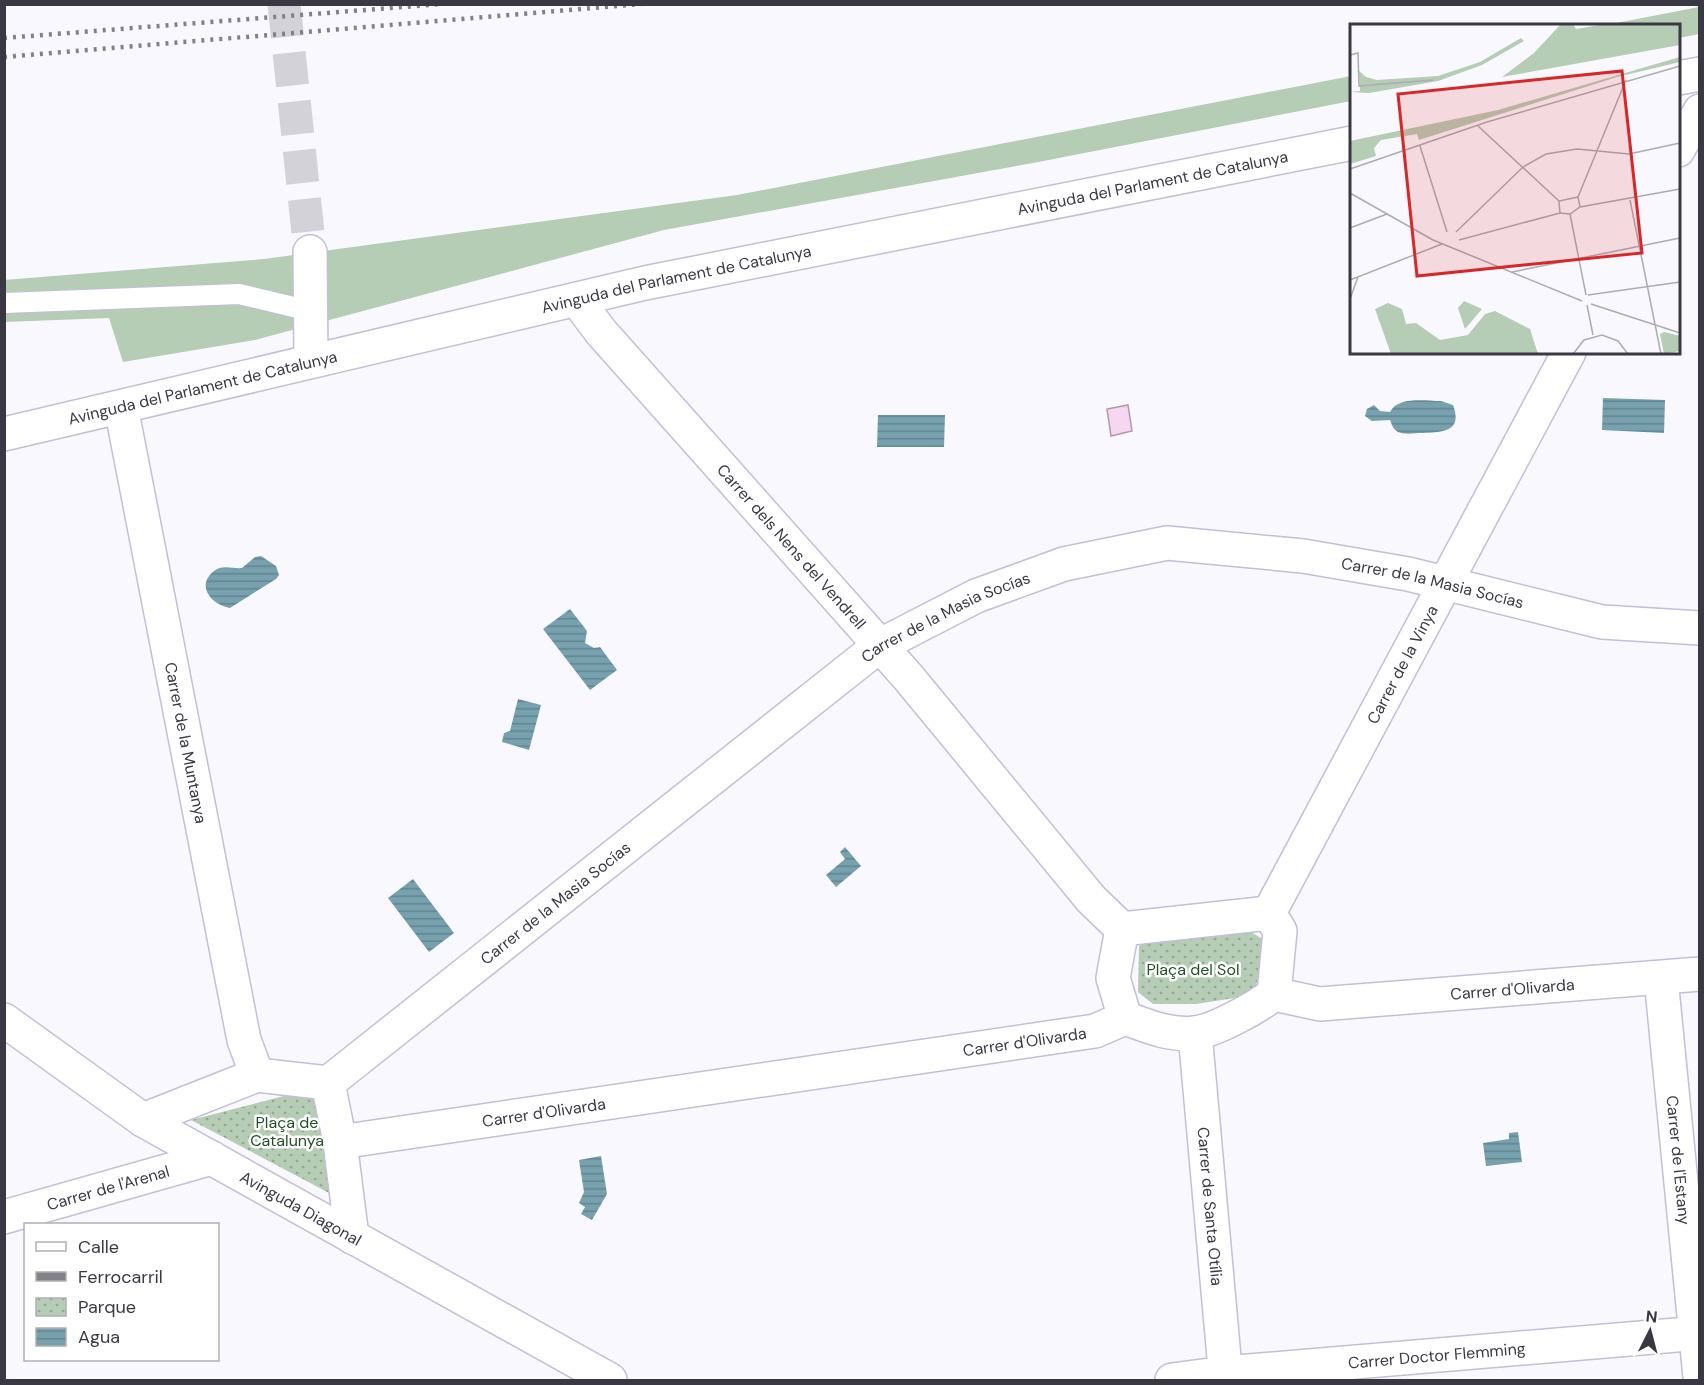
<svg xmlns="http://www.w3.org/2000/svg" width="1704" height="1385" font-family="'DM Sans',sans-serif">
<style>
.grass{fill:#b5ccb5}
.park{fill:url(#park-dots)}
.water{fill:url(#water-rules)}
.building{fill:#f7d6f1;stroke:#ae98aa;stroke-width:1.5}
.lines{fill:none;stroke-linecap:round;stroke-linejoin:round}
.minor-tunnel{stroke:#d3d2d8;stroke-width:33;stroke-dasharray:33 16;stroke-linecap:butt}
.service-casing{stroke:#c3bed9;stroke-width:22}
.minor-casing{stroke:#c3bed9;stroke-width:36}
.service{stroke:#fff;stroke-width:20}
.minor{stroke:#fff;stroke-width:33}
.rail{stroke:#828089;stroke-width:4.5;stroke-dasharray:3 6;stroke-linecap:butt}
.labels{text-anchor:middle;stroke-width:5;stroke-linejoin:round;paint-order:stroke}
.street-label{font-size:16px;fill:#3a3842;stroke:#fff}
.park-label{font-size:16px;fill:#234d26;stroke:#fff}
.inset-road{fill:none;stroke:#adabb3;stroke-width:1.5}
.view{fill:#d62828;fill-opacity:0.15;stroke:#d62828;stroke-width:3}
.inset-edge{fill:none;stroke:#3a3842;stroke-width:3}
</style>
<defs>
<pattern id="park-dots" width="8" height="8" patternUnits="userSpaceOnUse" patternTransform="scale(1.5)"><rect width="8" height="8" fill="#b5ccb5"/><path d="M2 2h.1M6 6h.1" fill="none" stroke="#94a795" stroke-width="1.8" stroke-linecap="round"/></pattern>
<pattern id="water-rules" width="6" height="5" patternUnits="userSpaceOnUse" patternTransform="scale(1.5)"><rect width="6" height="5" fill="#77a1ae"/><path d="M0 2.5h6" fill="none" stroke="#63848f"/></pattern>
</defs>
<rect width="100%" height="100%" fill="#f9f8fe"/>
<path class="grass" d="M1699 7V34L1679 38 1678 26 1606 25Z
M1351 76V101L1033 163 664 230 255 340 123 362 109 318 5 322 4 280 264 259 737 195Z"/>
<path class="park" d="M1244 928 1266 941 1254 995 1196 1004H1153L1138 992 1139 946 1151 937Z
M303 1091 313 1095 318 1107 331 1194 191 1120Z"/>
<path class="water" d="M1603 398 1665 400 1664 433 1602 430Z
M1441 401 1453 405C1463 432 1443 432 1423 433 1415 433 1405 435 1398 432 1393 429 1392 425 1390 420L1372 421 1365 416 1367 409 1374 405 1380 411 1390 412C1398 396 1425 401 1441 401Z
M878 415H945L944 447H877Z
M261 556 276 566 279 575 276 579 230 608C212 605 195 586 214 571 222 564 233 569 242 568L255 557Z
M570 609 587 631 585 643 594 648 600 647 617 670 590 690 543 629Z
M518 699 541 705 529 750 502 742 504 733 510 731Z
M845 847 861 866 836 887 826 875 845 859 840 852Z
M413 879 454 933 429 952 388 898Z
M1518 1132 1522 1162 1486 1166 1483 1143 1509 1139V1133Z
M601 1156 607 1194 592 1220 581 1214 585 1207 579 1203 584 1192 579 1160Z"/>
<path class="building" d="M1128 405 1132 431 1111 436 1107 409Z"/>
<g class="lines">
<path class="minor-tunnel" d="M284 4 310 252"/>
<defs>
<path id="service" d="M4 303 239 294 310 311"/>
<g id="minor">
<path d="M1678 78 1700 74"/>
<path d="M1678 150 1700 111"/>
<path d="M310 252 311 361"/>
<path id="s1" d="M577 300 601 332 908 677 1091 899 1122 929"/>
<path id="s2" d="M121 407 244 1040 257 1075"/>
<path id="s3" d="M4 434 645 283 1352 143"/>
<path id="s4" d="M1269 913 1569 352"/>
<path id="s5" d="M1661 978 1700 1377"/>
<path id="s6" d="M1274 994 1320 1004 1700 974"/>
<path d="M1125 1018 1113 978 1122 929 1269 913 1280 931 1274 994"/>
<path id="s7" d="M4 1020 143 1120 610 1380"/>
<path id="s8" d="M1195 1033 1226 1380"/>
<path id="s9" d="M328 1083 879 646 976 596 1064 564 1167 543 1303 556 1408 574 1602 622 1700 628"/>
<path d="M143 1120 257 1075 328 1083 340 1142 352 1237"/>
<path id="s10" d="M340 1142 1095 1031 1125 1018C1147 1026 1170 1036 1194 1033 1215 1031 1257 1007 1274 994"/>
<path id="s11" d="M4 1217 212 1158"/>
<path id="s12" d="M1172 1380 1225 1373 1700 1333"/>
</g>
</defs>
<use href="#service" class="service-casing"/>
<use href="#minor" class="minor-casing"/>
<use href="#service" class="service"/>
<use href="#minor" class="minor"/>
<path class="rail" d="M4 38 442 4
M4 57 642 4"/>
</g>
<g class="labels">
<g class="street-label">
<text dy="6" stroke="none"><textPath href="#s3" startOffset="1176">Avinguda del Parlament de Catalunya</textPath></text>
<text dy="6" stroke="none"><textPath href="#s3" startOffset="690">Avinguda del Parlament de Catalunya</textPath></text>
<text dy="6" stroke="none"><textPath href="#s3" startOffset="204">Avinguda del Parlament de Catalunya</textPath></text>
<text dy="6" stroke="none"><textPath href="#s1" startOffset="327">Carrer dels Nens del Vendrell</textPath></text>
<text dy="6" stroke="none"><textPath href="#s9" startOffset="1280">Carrer de la Masia Socías</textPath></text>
<text dy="6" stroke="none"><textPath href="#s9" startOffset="776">Carrer de la Masia Socías</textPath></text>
<text dy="6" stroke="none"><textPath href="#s4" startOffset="282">Carrer de la Vinya</textPath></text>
<text dy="6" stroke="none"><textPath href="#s2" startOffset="342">Carrer de la Muntanya</textPath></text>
<text dy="6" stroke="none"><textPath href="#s9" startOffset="290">Carrer de la Masia Socías</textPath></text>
<text dy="6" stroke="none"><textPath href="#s6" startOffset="240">Carrer d'Olivarda</textPath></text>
<text dy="6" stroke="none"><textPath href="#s10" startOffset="692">Carrer d'Olivarda</textPath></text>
<text dy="6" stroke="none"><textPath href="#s10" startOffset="206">Carrer d'Olivarda</textPath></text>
<text dy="6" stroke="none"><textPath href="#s5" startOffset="183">Carrer de l'Estany</textPath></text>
<text dy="6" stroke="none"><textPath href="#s11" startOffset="108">Carrer de l'Arenal</textPath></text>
<text dy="6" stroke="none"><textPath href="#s8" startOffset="174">Carrer de Santa Otília</textPath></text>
<text dy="6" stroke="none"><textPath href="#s7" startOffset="352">Avinguda Diagonal</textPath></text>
<text dy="6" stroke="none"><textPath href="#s12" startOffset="266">Carrer Doctor Flemming</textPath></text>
</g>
<g class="park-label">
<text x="1193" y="975">Plaça del Sol</text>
<text x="287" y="1128">Plaça de<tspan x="287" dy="18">Catalunya</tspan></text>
</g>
</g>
<g transform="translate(1350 24)">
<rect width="330" height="330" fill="#f9f8fe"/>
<path d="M211 0H223L226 5 256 0H330V21L152 53 184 29ZM171 14 174 17 132 41 88 57 19 69 0 68 10 67 9 47 16 53 27 56 88 52 130 38ZM330 33V38L267 53 69 116 67 110 31 116 24 124 26 132 0 140V117L148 86Z" fill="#b5ccb5"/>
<path d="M38 279 52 285 56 300 66 299 90 316 118 311 135 290 145 287 180 305 188 330H41L25 285Z" fill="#b5ccb5"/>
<path d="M114 277 132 285 115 305 108 284ZM314 308 330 312V327L314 330 310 310Z" fill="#b5ccb5"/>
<path class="inset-road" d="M0 31 8 29 9 62 83 56M128 102 209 177M70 122 97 208M0 145 137 98 330 42M0 169 83 216 232 277M228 173 276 56M280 176 311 330M210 189 209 177 228 173 230 183M220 190 236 271M0 204 37 190M106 208 173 143 196 130 227 125 279 130 330 119M109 216 210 189 220 190 230 183 330 165M162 248 330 214M0 256 92 220M238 271 330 258M0 275 8 253M241 280 330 309M237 281 243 311M223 330 234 316 252 311 268 317 278 330"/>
<path class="view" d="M272 47 292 229 67 252 48 70Z"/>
<rect width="330" height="330" class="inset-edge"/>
</g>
<rect width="1704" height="1385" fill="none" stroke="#3a3842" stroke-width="12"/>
<rect x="24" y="1223" width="195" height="138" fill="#ffffff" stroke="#b0afb3" stroke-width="1.5"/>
<rect x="36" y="1242" width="30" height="9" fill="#ffffff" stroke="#b0afb3" stroke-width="1.5"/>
<text x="78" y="1253" font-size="18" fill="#3a3842">Calle</text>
<rect x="36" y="1272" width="30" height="9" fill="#828089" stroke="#b0afb3" stroke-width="1.5"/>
<text x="78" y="1283" font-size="18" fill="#3a3842">Ferrocarril</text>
<rect x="36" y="1298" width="30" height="18" fill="url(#park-dots)" stroke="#b0afb3" stroke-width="1.5"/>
<text x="78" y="1313" font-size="18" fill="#3a3842">Parque</text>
<rect x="36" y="1328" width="30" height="18" fill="url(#water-rules)" stroke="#b0afb3" stroke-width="1.5"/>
<text x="78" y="1343" font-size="18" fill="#3a3842">Agua</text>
<g transform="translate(1650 1331) rotate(6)" stroke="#ffffff" stroke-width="4.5" paint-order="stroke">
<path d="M0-4.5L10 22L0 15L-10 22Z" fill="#3a3842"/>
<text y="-9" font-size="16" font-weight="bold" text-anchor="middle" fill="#3a3842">N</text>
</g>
</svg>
